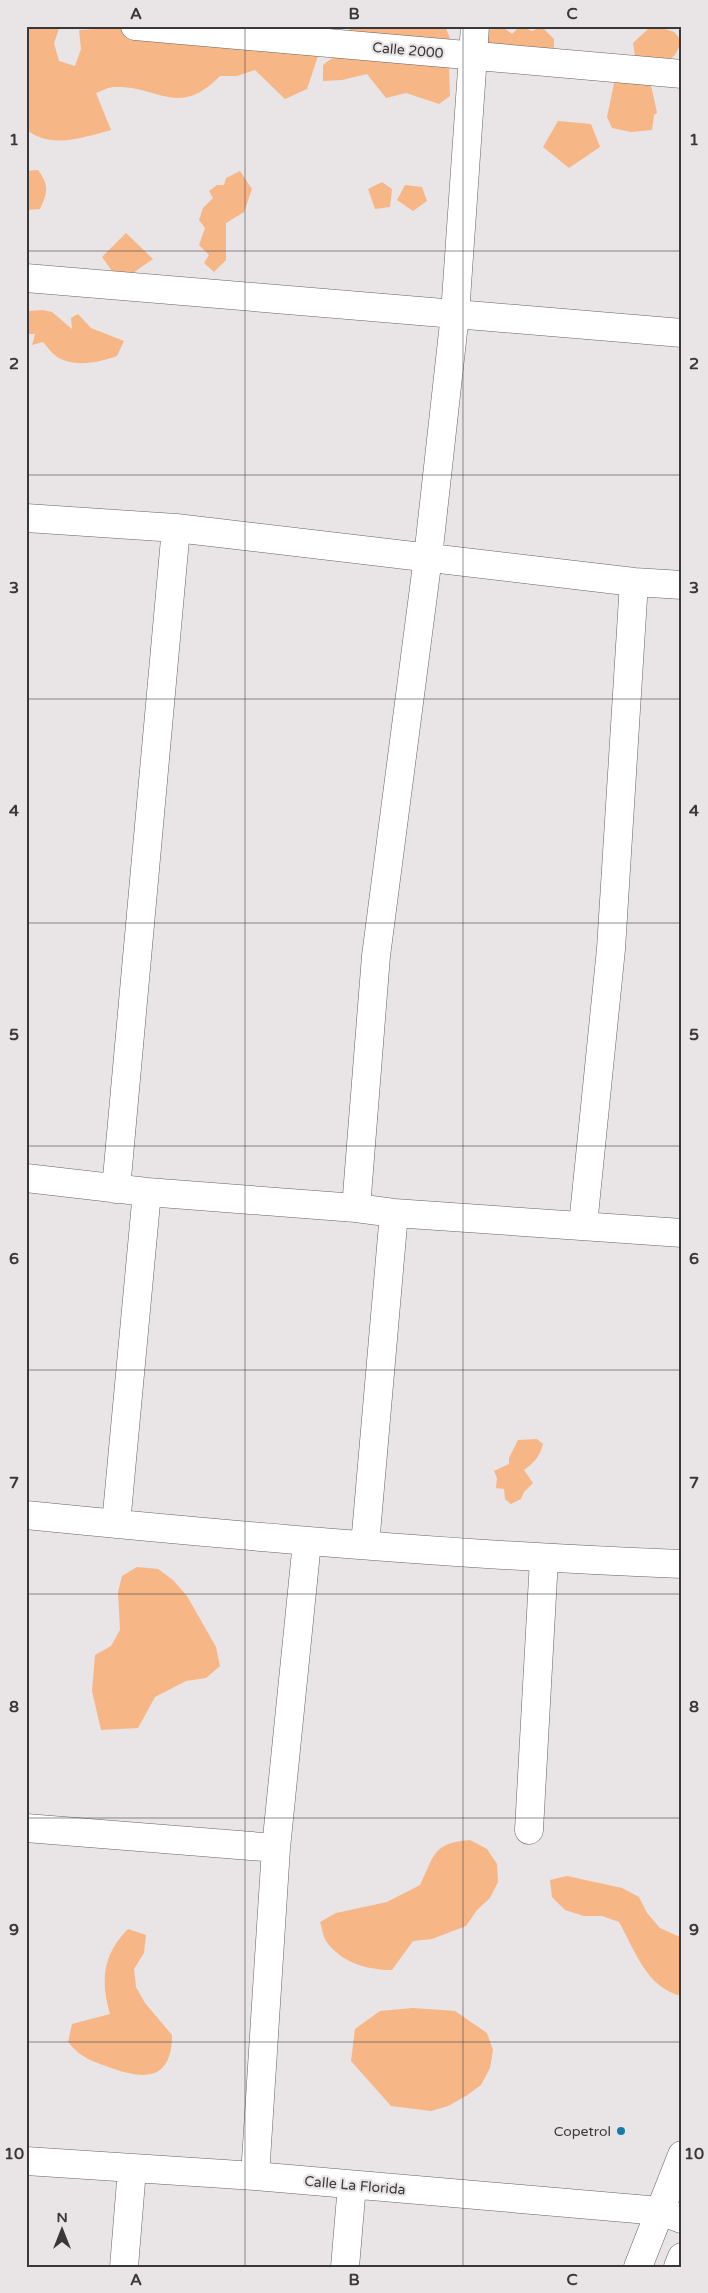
<svg xmlns="http://www.w3.org/2000/svg" width="708" height="2293" font-family="'Varela Round',sans-serif">
<style>
.green{fill:#f7b686}
.lines{fill:none;stroke-linecap:round;stroke-linejoin:round}
.minor-casing{stroke:#676263;stroke-width:29}
.minor{stroke:#fff;stroke-width:28}
.grid{fill:none;stroke:#393738;stroke-width:1;stroke-opacity:0.55}
.poi-dot{fill:#177ca7;stroke:#e9e4e5;stroke-width:2}
.labels{text-anchor:middle;stroke-width:4.5;stroke-linejoin:round;paint-order:stroke}
.street-label{font-size:14px;fill:#393738;stroke:#e9e4e5}
.poi-label{font-size:14px;fill:#393738;stroke:#e9e4e5;text-anchor:end}
.neatline{fill:none;stroke:#393738;stroke-width:2}
.grid-label{font-size:16px;text-anchor:middle;font-weight:bold;fill:#393738}
</style>
<rect width="100%" height="100%" fill="#e9e4e5"/>
<path class="green" d="M26 26H60L54 43 59 61 75 66 81 49 79 30 96 29 98 26H192L322 44 307 89 285 99 255 70 237 76H220C178 119 159 85 114 87 108 87 102 91 96 93L111 130C84 137 50 150 26 129Z
M347 26H420L423 29 426 26H445L456 53 449 70 450 96 439 104 406 93 386 98 367 74 342 80 323 81V65C335 54 353 50 368 42L362 32 354 36Z
M520 26 532 31 542 27 554 39V53L511 70 478 34 485 30 504 28 512 34Z
M662 28 674 32 682 41 675 55 652 73 651 85 657 113 654 115 652 130 631 132 612 128 607 117 615 79 633 66 635 56 633 43 648 29Z
M558 121 591 124 600 147 569 168 543 147Z
M38 170C49 185 48 192 40 209L26 210V171Z
M240 171 252 189 244 212 226 223V260L214 272 204 263 209 255 199 245 205 228 199 220 203 208 213 198 209 191 217 185H224L226 178Z
M382 182 392 189 390 207 375 209 368 189Z
M405 185 422 187 427 201 413 211 397 200Z
M126 233 153 259 120 282 102 257Z
M43 310 52 312 72 329 71 318 78 314 91 328 124 341 117 356C99 362 79 367 61 359 54 356 48 348 43 342L32 345 35 334H26V314L29 311Z
M537 1439 543 1444C540 1456 534 1463 524 1470L533 1483 524 1492 521 1499 511 1504 505 1499 504 1489 496 1488 497 1478 494 1471 509 1464V1458L518 1440Z
M137 1567 158 1569 173 1580 187 1596 216 1647 220 1666 206 1678 186 1681 155 1697 138 1728 101 1730 92 1691 95 1655 111 1646 120 1630 118 1592 122 1576Z
M470 1840 487 1849 497 1864 498 1882 490 1898 477 1910 466 1926 432 1939 413 1941 392 1970C368 1970 341 1963 326 1941 323 1936 322 1928 320 1922L336 1913 387 1902 420 1885C435 1855 432 1843 470 1840Z
M567 1876 622 1888 639 1897 647 1913 660 1928 682 1938V1996C646 1988 635 1950 619 1922L602 1916H584L565 1910 552 1897 550 1880Z
M128 1929 146 1935 144 1953 134 1969 136 1987 145 2003 172 2035C172 2077 149 2081 114 2069 93 2061 83 2060 68 2042L72 2024 110 2014C100 1980 103 1954 128 1929Z
M413 2008 455 2011 487 2033 493 2050 490 2068 481 2085 466 2096 448 2106 431 2111 391 2106 351 2061 355 2029 380 2011Z"/>
<g class="lines">
<defs>
<path id="minor" d="M135 26 682 74
M26 278 682 333
M26 518 176 528 634 582 682 585
M26 1178 147 1192 356 1208 394 1213 682 1233
M116 1189 176 528
M356 1208 376 956 428 557 455 314 475 26
M583 1225 611 949 634 582
M26 1515C244 1537 463 1556 682 1564
M116 1524 147 1192
M365 1545 394 1213
M26 1828 276 1848
M529 1830 544 1559
M26 2161 255 2176 660 2211 682 2219
M255 2176 276 1848 307 1542
M124 2267 132 2169
M345 2267 352 2185
M638 2267 682 2155
M678 2267 682 2257"/>
</defs>
<use href="#minor" class="minor-casing"/>
<use href="#minor" class="minor"/>
</g>
<path class="grid" d="M245 26V2267M463 26V2267M26 251H682M26 475H682M26 699H682M26 923H682M26 1146H682M26 1370H682M26 1594H682M26 1818H682M26 2042H682"/>
<circle class="poi-dot" cx="621" cy="2131" r="5"/>
<g class="labels">
<g class="street-label">
<text transform="translate(408 50) rotate(5)" y="5">Calle 2000</text>
<text transform="translate(355 2185) rotate(5)" y="5">Calle La Florida</text>
</g>
<g class="poi-label">
<text x="611" y="2136">Copetrol</text>
</g>
</g>
<rect width="708" height="2293" fill="none" stroke="#e9e4e5" stroke-width="55"/>
<g transform="translate(62 2230)" stroke="#e9e4e5" stroke-width="4" paint-order="stroke">
<path d="M0-4L9 19L0 12L-9 19Z" fill="#393738"/>
<text y="-8" font-size="14" font-weight="bold" text-anchor="middle" fill="#393738">N</text>
</g>
<rect x="28" y="28" width="652" height="2238" class="neatline"/>
<g class="grid-label">
<text x="136" y="19">A</text>
<text x="354" y="19">B</text>
<text x="572" y="19">C</text>
<text x="14" y="145">1</text>
<text x="694" y="145">1</text>
<text x="14" y="369">2</text>
<text x="694" y="369">2</text>
<text x="14" y="593">3</text>
<text x="694" y="593">3</text>
<text x="14" y="816">4</text>
<text x="694" y="816">4</text>
<text x="14" y="1040">5</text>
<text x="694" y="1040">5</text>
<text x="14" y="1264">6</text>
<text x="694" y="1264">6</text>
<text x="14" y="1488">7</text>
<text x="694" y="1488">7</text>
<text x="14" y="1712">8</text>
<text x="694" y="1712">8</text>
<text x="14" y="1935">9</text>
<text x="694" y="1935">9</text>
<text x="14" y="2159">10</text>
<text x="694" y="2159">10</text>
<text x="136" y="2285">A</text>
<text x="354" y="2285">B</text>
<text x="572" y="2285">C</text>
</g>
</svg>
